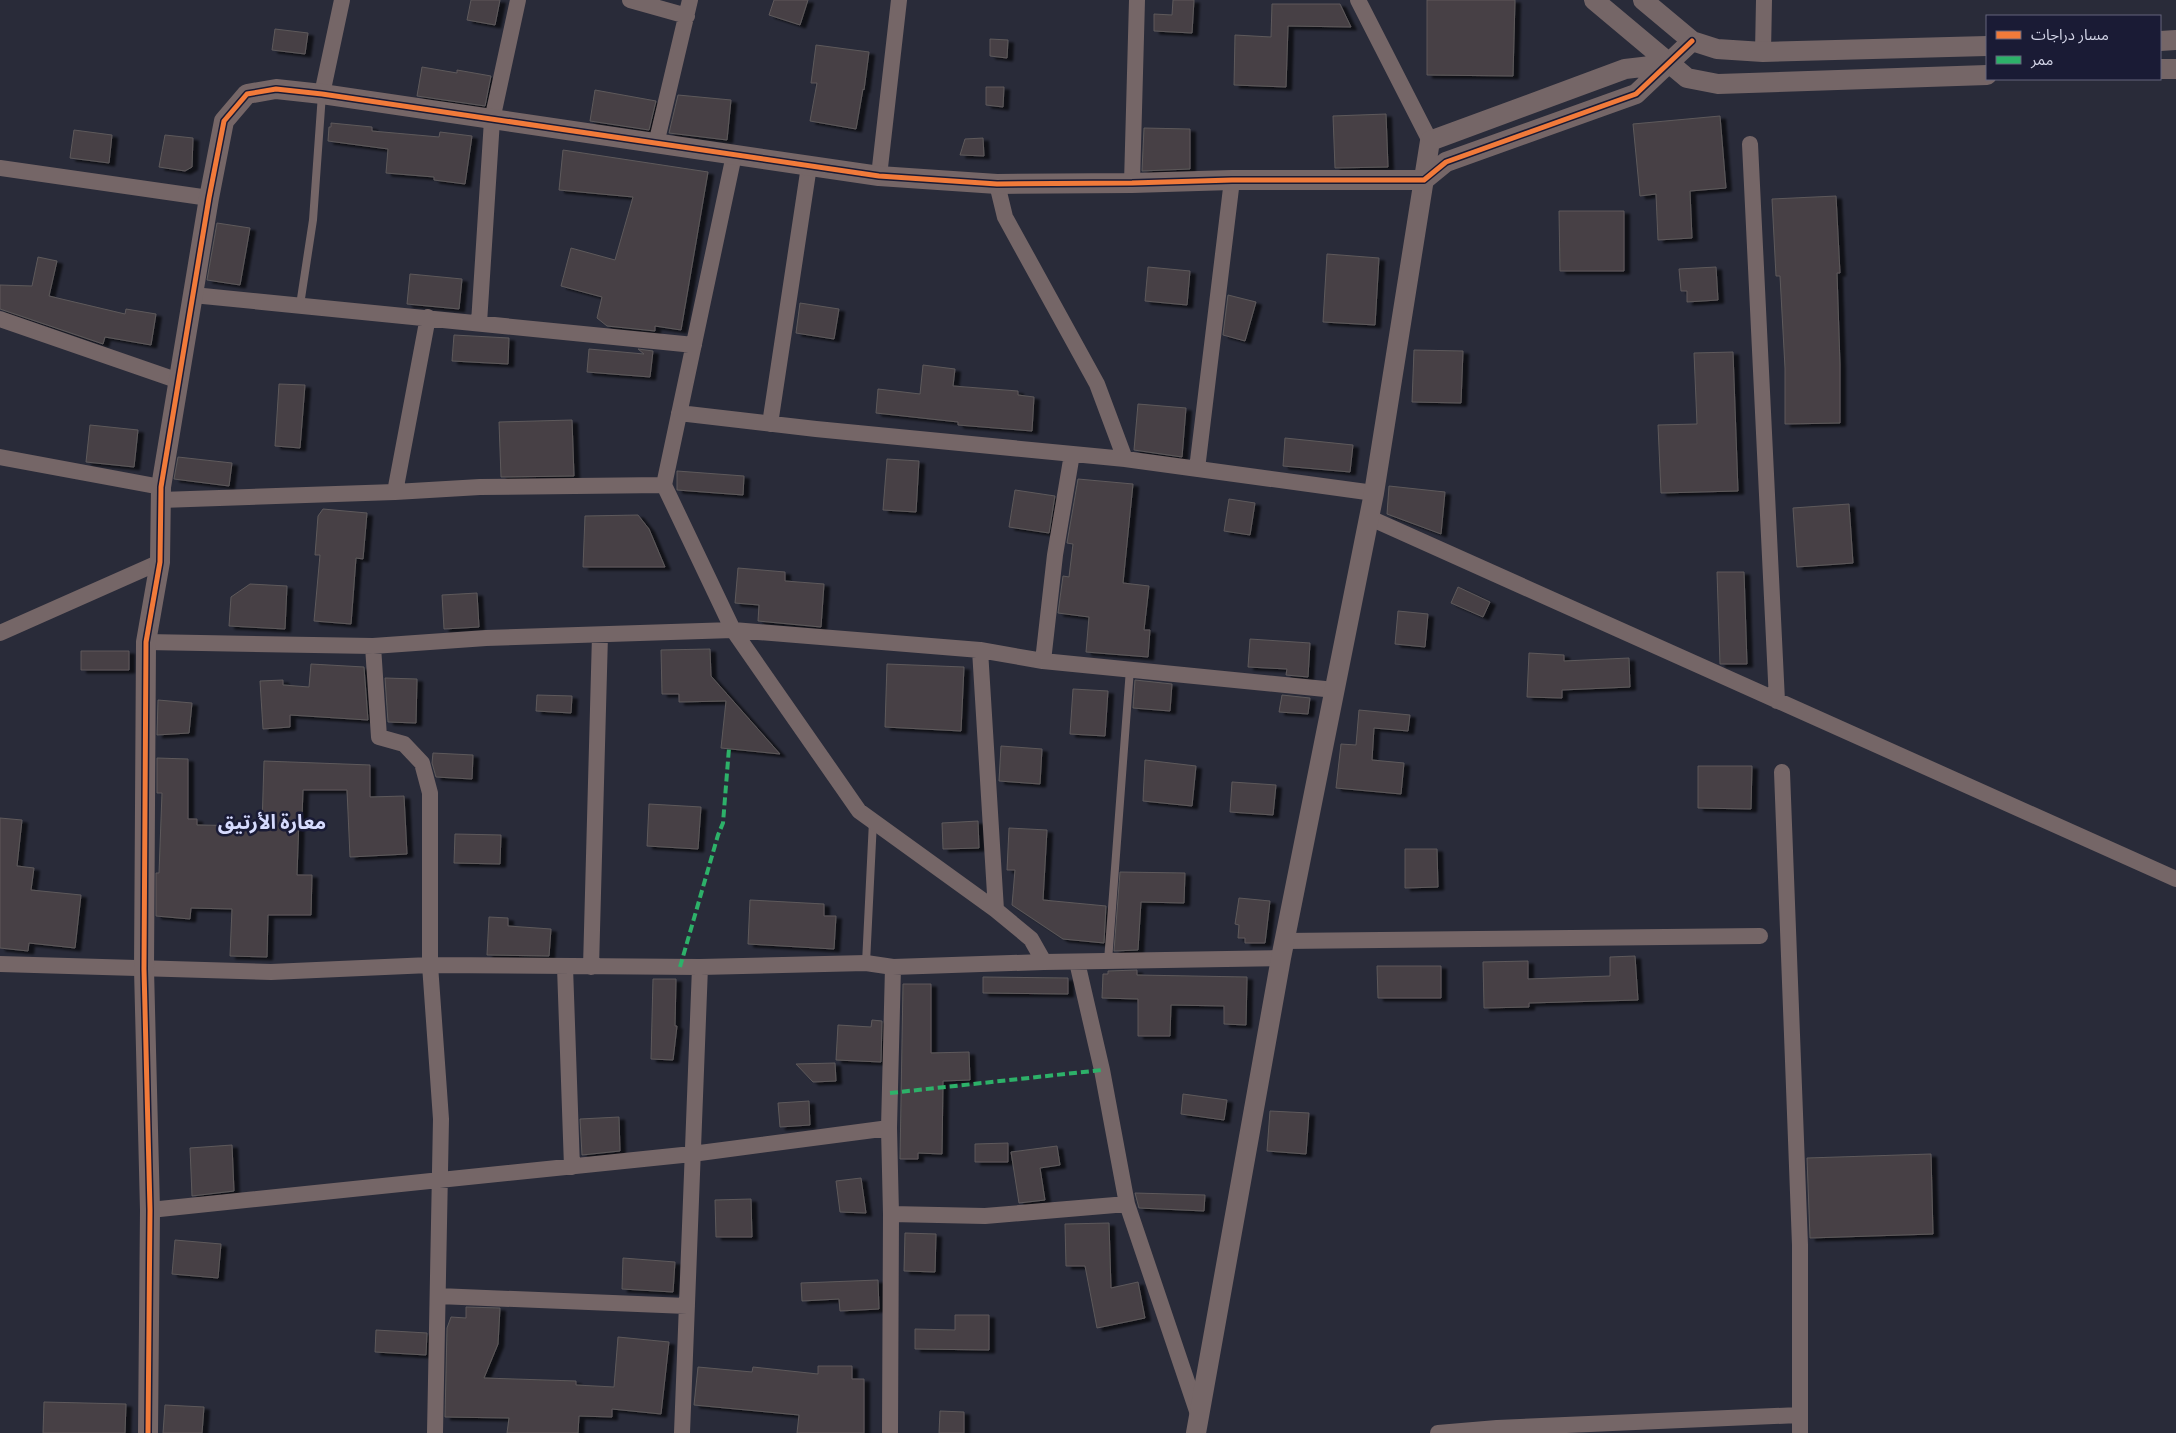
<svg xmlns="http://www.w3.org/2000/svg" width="2176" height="1433" font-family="'Source Serif 4','Noto Sans Arabic',serif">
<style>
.building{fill:#464144;stroke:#5e595b;filter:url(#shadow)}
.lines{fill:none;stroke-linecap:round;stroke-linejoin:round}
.service{stroke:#756667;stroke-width:8}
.minor{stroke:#756667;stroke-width:16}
.tertiary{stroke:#756667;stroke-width:20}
.quiet{stroke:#2db169;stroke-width:4;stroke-dasharray:8 4;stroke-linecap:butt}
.cycleway-casing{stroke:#1a1b35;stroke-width:8}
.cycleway{stroke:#f17a3a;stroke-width:5}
.labels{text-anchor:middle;stroke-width:5;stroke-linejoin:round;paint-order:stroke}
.district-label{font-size:20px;font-weight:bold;fill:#d6dbfe;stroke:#1a1b35}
</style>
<defs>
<filter id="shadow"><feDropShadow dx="5.5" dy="3" stdDeviation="1" flood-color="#0009"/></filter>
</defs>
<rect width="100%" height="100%" fill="#292b39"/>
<path class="building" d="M471 0H500L495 25 467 20Z
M774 0H808L800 25 769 15Z
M1173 0H1194L1192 33 1154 31V14L1172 15Z
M1427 0H1515L1513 76 1427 75Z
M1272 4H1340L1351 27 1288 26 1286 87 1234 85 1235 35 1271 37Z
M275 29 308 33 305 54 272 50Z
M990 39 1008 40 1007 58 990 56Z
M816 45 869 52 864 90 863 89 856 129 810 121 817 83H811Z
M422 67 457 73V70L491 76 485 106 417 96Z
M986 87H1004L1003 107 986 105Z
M595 90 656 101 649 130 590 121Z
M678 95 731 100 727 140 669 133Z
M1386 114 1388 167 1335 168 1333 116Z
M1720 116 1726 188 1690 191 1692 238 1658 240 1656 194 1640 196 1633 124Z
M331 123 372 127V131L439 137 440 132 472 136 465 184 434 180V177L386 173 388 149 328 141 329 127H331Z
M1144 128 1190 129V169L1142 171Z
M74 130 112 135 109 163 70 158Z
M165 135 193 138 192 167 185 171 159 167Z
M983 138 984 156 960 155 965 139Z
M563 150 708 172 681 330 655 326V331L607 326 597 318 602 297 561 286 571 248 615 260 633 197 559 190Z
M1836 196 1840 273H1837L1840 365V423L1785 424V368L1780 276H1776L1772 199Z
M1559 211H1624V271H1560Z
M217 223 250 228 240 285 207 280Z
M1327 254 1379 258 1375 325 1323 322Z
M38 257 57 261 49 296 125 314 126 309 156 314 151 345 105 337 103 344 0 309V285L32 286Z
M1148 267 1190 271 1187 305 1145 301Z
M1716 267 1718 300 1687 302V291H1681L1679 269Z
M410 274 462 279 459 309 407 304Z
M1228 295 1256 302 1245 341 1223 335Z
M800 303 839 309 834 339 796 333Z
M454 335 509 338 508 364 452 361Z
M589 349 644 354 638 349 653 351 650 377 587 372Z
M1414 350 1463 351 1461 403 1412 402Z
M1733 352 1738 491 1661 493 1658 425 1697 424 1694 353Z
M923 365 955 369 953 386 1018 391V395L1034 397 1032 431 958 425V422L876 413 878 389 920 394Z
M279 384 305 385 300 448 275 446Z
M1138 404 1186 408 1182 457 1134 450Z
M572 420 574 476 501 477 499 422Z
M90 425 138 430 134 467 86 462Z
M1285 438 1353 445 1350 472 1283 466Z
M178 457 232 463 229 486 174 479Z
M887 459 919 461 916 512 883 510Z
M677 471 744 476 743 495 677 490Z
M1078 479 1133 484 1123 583 1149 586 1144 630H1150L1148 657 1086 652 1089 617 1058 613 1063 576 1069 577 1073 544 1067 543Z
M1389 486 1445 492 1441 534 1387 514Z
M1015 490 1055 496 1049 533 1009 527Z
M1229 499 1255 503 1250 535 1224 531Z
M1849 504 1853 563 1797 567 1793 508Z
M323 509 367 513 363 559 356 558 351 624 314 621 320 555H315L318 516Z
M638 515 649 529 665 567H583L585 516Z
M738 568 785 572V581L824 584 821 627 758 621 759 605 735 603Z
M1717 572H1744L1747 664H1720Z
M250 584 287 586 285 629 229 626 231 597Z
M1458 587 1490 602 1483 617 1451 603Z
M477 593 479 627 444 629 442 595Z
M1398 611 1428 614 1425 647 1395 644Z
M1250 639 1310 643 1308 677 1286 675 1287 669 1248 667Z
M710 649 711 676 780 754 721 748 726 701 679 702V694H662L661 650Z
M81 651H129V670H81Z
M1529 653 1564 655V661L1629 658 1630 687 1562 690V698L1527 697Z
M311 664 364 667 368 720 290 715V727L263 729 260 681 283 680V685L309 687Z
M887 664 964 667 961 731 885 727Z
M385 678 417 679 416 723 388 722Z
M1135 680 1172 684 1170 711 1133 708Z
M1073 689 1108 691 1105 736 1070 734Z
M537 695 572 696 571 713 536 711Z
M1282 695 1310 698 1308 714 1279 712Z
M158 700 192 703 189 733 157 735Z
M1359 710 1410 715 1408 731 1374 728 1372 760 1404 763 1401 794 1336 788 1341 744 1356 745Z
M1001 746 1042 749 1040 784 999 781Z
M433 753 473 755 472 779 436 777 432 763Z
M157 758 188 759V819H197V825L262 826 264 761 370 765V797L404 796 407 854 350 857 347 790H303L302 818H299L297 875H312L311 915H268L267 957 230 956 232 909 191 908 190 919 156 916V873H159L162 793H157Z
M1145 760 1196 766 1192 806 1143 801Z
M1698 766H1752L1751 809 1698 808Z
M1232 782 1276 785 1273 815 1230 812Z
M649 804 701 807 698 849 647 846Z
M0 818 22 820 17 866 34 868 31 890 81 895 75 948 29 943 28 951 0 948Z
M978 821 979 848 943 849 942 823Z
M1009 828 1047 830 1043 900 1106 906 1104 943 1063 939 1012 905 1015 870H1007Z
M455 834 501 835 500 864 454 863Z
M1405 849H1437L1438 887 1405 888Z
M1120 872 1185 873 1184 903 1141 902 1138 950 1114 951Z
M1239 898 1270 901 1265 943H1245V938H1238L1239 925 1235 924Z
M750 900 824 904V916H836L834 949 748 944Z
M489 917 508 918V926L551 929 549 956 487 955Z
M1635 956 1638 1000 1529 1003V1007L1484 1008 1483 962 1528 961V979L1610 976V957Z
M1377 966H1441V998H1378Z
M1137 970V975L1247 977 1246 1025 1224 1024V1006L1171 1005 1170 1036H1138V999L1102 998 1103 974H1108V971Z
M983 977 1068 978V994L983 993Z
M653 979H676L675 1026H677L673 1060 651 1059Z
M903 984H931V1053L969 1052 970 1080 943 1081 942 1154 918 1153V1159H900Z
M872 1020 882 1021 881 1062 836 1060 838 1025 871 1027Z
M835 1063 836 1081 813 1082 796 1064Z
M1183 1094 1227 1100 1224 1120 1181 1114Z
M809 1101 810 1125 780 1127 778 1103Z
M1270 1111 1309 1113 1306 1154 1267 1151Z
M619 1117 620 1151 582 1155 580 1119Z
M1008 1143V1162H975V1144Z
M232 1145 234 1191 192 1196 190 1148Z
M1057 1146 1060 1165 1040 1168 1045 1200 1019 1203 1011 1152Z
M1931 1154 1933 1234 1810 1238 1807 1158Z
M861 1178 866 1213 840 1212 836 1181Z
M1135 1193 1205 1195 1204 1211 1139 1208Z
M751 1199 752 1237H716L715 1200Z
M1109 1223 1111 1288 1138 1282 1145 1318 1097 1328 1085 1266H1066L1065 1224Z
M905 1233 936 1234 935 1272 904 1271Z
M175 1240 221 1244 218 1278 172 1274Z
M623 1258 675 1262 673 1292 622 1289Z
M878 1280 879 1309 840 1311 839 1299 802 1301 801 1283Z
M466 1307 500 1308 498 1344 484 1378 576 1381V1385L614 1387 618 1337 669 1342 661 1414 612 1409V1417L579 1416 578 1433H507L509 1418 445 1417 447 1328 451 1317 466 1318Z
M955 1315H989V1350L915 1349V1329L955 1330Z
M376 1330 427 1333 426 1355 375 1352Z
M818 1366H852V1379H864V1433H797L799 1415 694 1405 698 1367 752 1372 753 1367 818 1374Z
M44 1402 126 1404 125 1433H43Z
M165 1405 204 1407 202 1433H163Z
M940 1411 964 1412V1433H939Z"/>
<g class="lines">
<path class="service" d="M300 305 313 220 322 94
M1108 961 1130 669
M866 963 873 821"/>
<path class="minor" d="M630 0 687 16
M1358 0 1430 141
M1763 52 1764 0
M322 94 342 0
M656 144 690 0
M1750 144 1777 701
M734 155 664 485 733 630 859 811 996 910 1031 939 1044 962
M0 168 209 198
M879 176 899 0
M1132 183 1137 0
M997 184 1005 217 1097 384 1125 459
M193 295 694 345
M0 319 179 381
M479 323 492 120 518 0
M679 413 816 429 1125 459 1374 493
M770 424 809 166
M0 457 161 487
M1197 469 1232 180
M395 492 428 317
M161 500 395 492 480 487 664 485
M1370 518 2176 879
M0 633 160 562
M146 642 373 646 486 638 733 630 980 650 1043 661 1335 690
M373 646 379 737 404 744 422 763 430 793V965L441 1119 435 1433
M980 650 996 910
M1043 661 1055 555 1072 454
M1782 772 1800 1245V1433
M1284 941 1760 936
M1077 962 1102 1070 1127 1204 1199 1417
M0 964 271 972 430 965 700 967 866 963 893 967 1044 962 1281 958
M565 967 572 1167
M591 967 600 635
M150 1210 692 1154 889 1128
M891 1214 985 1216 1127 1204
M438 1296 687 1306
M682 1433 700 967
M890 1433 891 1214 889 1128 893 967
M1438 1433 1497 1428 1799 1415"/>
<path class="tertiary" d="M1594 0 1687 78 1718 84 1987 75
M1643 0 1692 41 1717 49 1763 52 1987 46
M2160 41 2176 40
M2160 69H2176
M148 1433 150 1210 144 969 146 642 160 562 161 487 209 198 224 121 247 94 276 89 322 94 879 176 997 184 1132 183 1232 180H1424L1446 162 1636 94 1692 41
M1196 1433 1281 958 1374 493 1430 141 1625 69 1668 64"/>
<path class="quiet" d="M680 967 718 835 723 823 729 748
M890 1093 1102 1070"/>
<defs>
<path id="cycleway" d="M148 1433 150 1210 144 969 146 642 160 562 161 487 209 198 224 121 247 94 276 89 322 94 879 176 997 184 1132 183 1232 180H1424L1446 162 1636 94 1692 41"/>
</defs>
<use href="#cycleway" class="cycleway-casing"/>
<use href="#cycleway" class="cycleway"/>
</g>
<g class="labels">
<g class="district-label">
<text x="272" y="829">معارة الأرتيق</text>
</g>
</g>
<rect x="1986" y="15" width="175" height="65" fill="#1a1b35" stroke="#64657c"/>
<rect x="1996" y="31" width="25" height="8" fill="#f17a3a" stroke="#64657c"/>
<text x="2031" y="40" font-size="15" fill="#d3d5e7">مسار دراجات</text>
<rect x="1996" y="56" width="25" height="8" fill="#2db169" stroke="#64657c"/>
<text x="2031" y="65" font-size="15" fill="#d3d5e7">ممر</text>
</svg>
